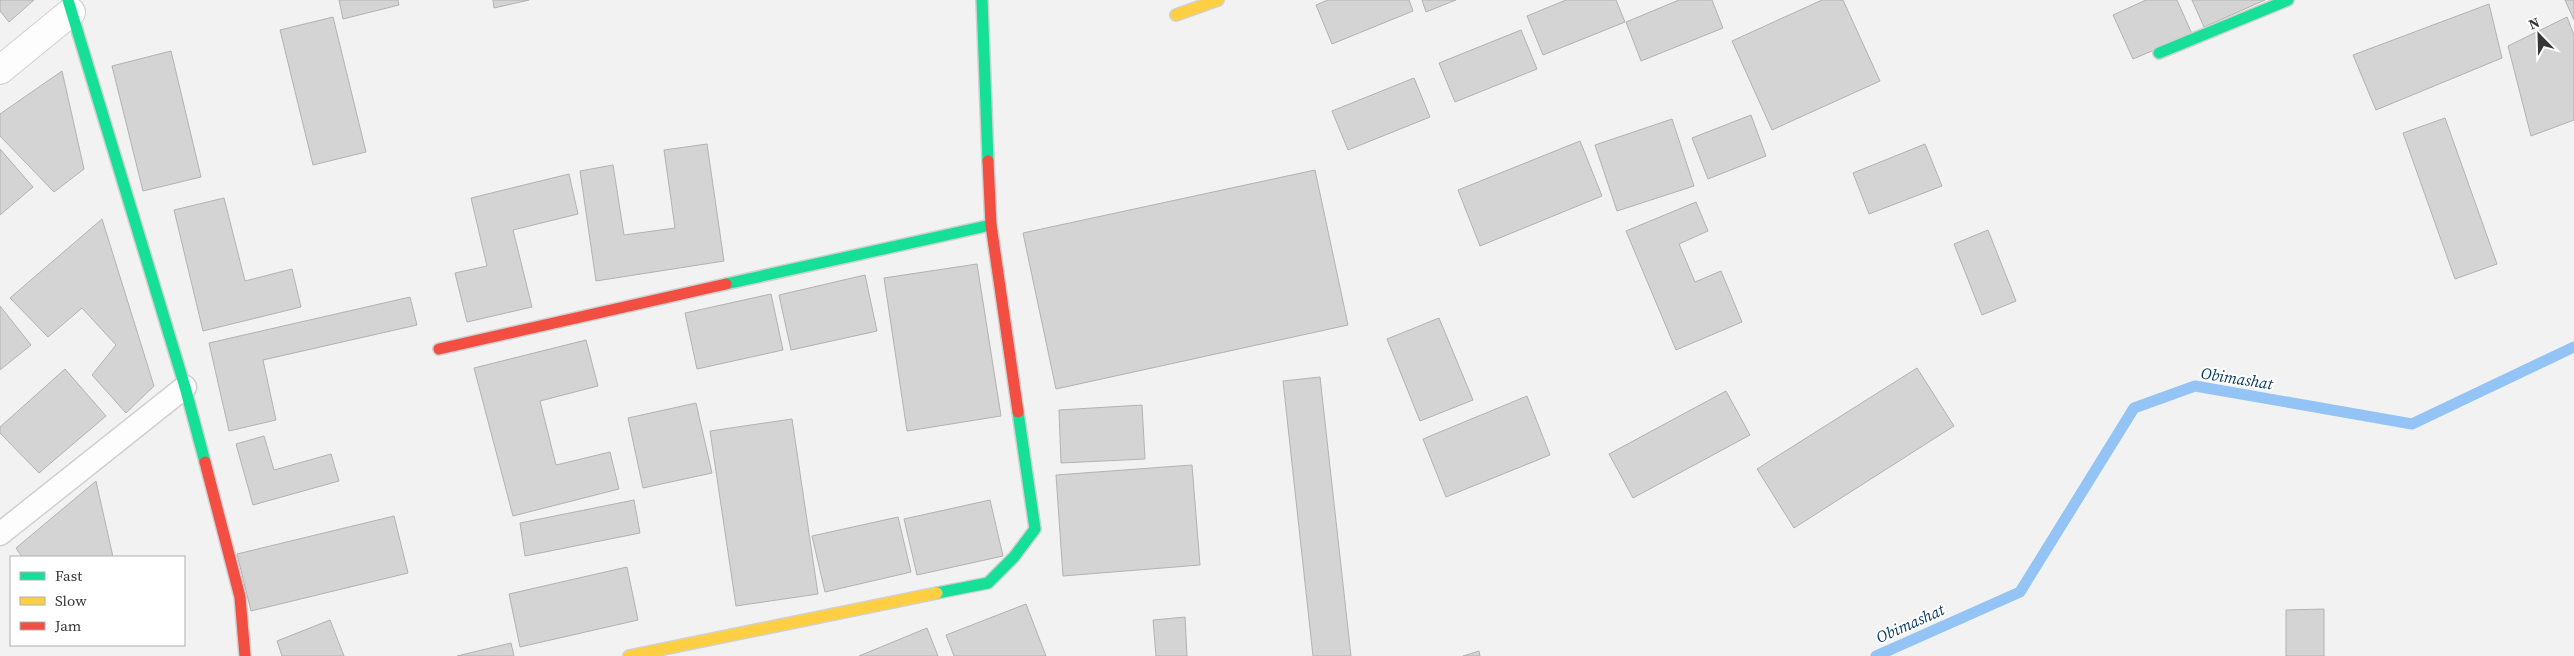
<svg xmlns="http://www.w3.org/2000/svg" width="2574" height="656" font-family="'Source Serif 4',serif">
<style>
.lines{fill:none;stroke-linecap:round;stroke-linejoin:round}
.stream{stroke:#94c4f5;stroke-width:11}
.building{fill:#d4d4d5;stroke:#b2b2b2}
.lane-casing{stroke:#d0d0d1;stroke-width:25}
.street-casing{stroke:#d0d0d1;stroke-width:30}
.fast-casing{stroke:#d0d0d1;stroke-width:14}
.slow-casing{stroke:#d0d0d1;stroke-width:14}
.jam-casing{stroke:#d0d0d1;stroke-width:14}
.lane{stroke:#fdfdfd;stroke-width:22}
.street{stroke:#fdfdfd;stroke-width:28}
.fast{stroke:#16e098;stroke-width:11}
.slow{stroke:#ffcf43;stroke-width:11}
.jam{stroke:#f24e42;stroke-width:11}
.labels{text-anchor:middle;stroke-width:4;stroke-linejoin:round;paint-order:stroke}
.water-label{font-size:16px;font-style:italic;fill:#053a66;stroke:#fff}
</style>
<rect width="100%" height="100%" fill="#f2f2f3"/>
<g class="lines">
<path class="stream" d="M1876 656 2020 592 2134 408 2195 386 2412 424 2574 347"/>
</g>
<path class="building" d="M0 0H34L9 22 0 11Z
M339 0H398L399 5 343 19Z
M493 0H529L494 8Z
M1328 0H1409L1413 11 1332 44 1316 5Z
M1422 0H1456L1426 12Z
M1566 0H1616L1625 22 1543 55 1527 16Z
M1679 0H1712L1723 28 1641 61 1626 22Z
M1822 0H1843L1880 81 1772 130 1732 41Z
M2146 0H2177L2192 34 2133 59 2113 15Z
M2192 0H2265L2204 27Z
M2565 0H2574V20Z
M2489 4 2502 58 2376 110 2353 55Z
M333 17 366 152 313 165 280 30Z
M2567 17 2574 35V120L2531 136 2508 46Z
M1521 30 1537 69 1455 102 1439 63Z
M171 51 201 177 143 191 112 66Z
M62 71 84 169 54 192 0 136V114Z
M1414 78 1430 117 1348 150 1332 111Z
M1751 115 1766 156 1708 179 1692 138Z
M2445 118 2497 264 2455 279 2403 133Z
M1672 119 1694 186 1617 211 1595 145Z
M1580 141 1602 196 1480 246 1458 190Z
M707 144 724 261 596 281 580 171 613 165 624 235 675 228 664 150Z
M1925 144 1942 186 1869 214 1853 173Z
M0 149 33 187 0 215Z
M1315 170 1348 325 1056 389 1023 233Z
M569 174 578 214 513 230 532 307 467 322 455 273 487 266 471 198Z
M224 198 245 281 292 269 301 307 203 331 174 210Z
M1696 202 1708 231 1679 244 1695 282 1721 271 1742 322 1676 350 1626 231Z
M102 219 154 386 126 413 92 375 116 345 82 308 48 337 10 298Z
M1988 230 2016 301 1982 315 1954 244Z
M977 264 1001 416 907 431 884 278Z
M865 275 877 331 791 350 779 295Z
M771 294 783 350 697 369 685 313Z
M410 297 417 325 263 360 276 420 229 431 209 343Z
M0 306 31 345 0 370Z
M1439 318 1473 400 1420 421 1387 339Z
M586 340 598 386 540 401 556 465 610 452 619 489 513 516 474 368Z
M1917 368 1954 426 1794 528 1757 469Z
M65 369 106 416 39 473 0 433V427Z
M1320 377 1351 656H1313L1283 381Z
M1726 391 1750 435 1633 498 1609 454Z
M1527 396 1550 455 1446 497 1423 439Z
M696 403 712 473 643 488 628 418Z
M1142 405 1145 459 1061 463 1059 410Z
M792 419 818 594 736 606 710 431Z
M264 436 274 470 331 454 339 481 253 505 236 444Z
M1192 465 1200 565 1063 576 1056 475Z
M96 481 113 557H22L16 548Z
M634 500 640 533 525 556 520 523Z
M990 500 1003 556 917 575 904 519Z
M394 516 408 573 251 611 237 554Z
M898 517 911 572 825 592 812 536Z
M627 567 638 620 520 647 509 594Z
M1026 604 1046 656H954L946 635Z
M2324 609V656H2286V610Z
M1185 617 1187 656H1156L1153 620Z
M330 620 344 656H282L277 641Z
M927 628 938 656H859Z
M511 643 514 656H457Z
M1479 651 1480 656H1463Z"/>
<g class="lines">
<defs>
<path id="lane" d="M0 534 185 387"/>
<path id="street" d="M0 70 71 12"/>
<path id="fast" d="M68 0 185 387 205 462
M982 0 988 161
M2159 53 2288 0
M726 284 991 225
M937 593 988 583 1014 557 1035 529 1018 412"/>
<path id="slow" d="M1176 15 1218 0
M629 656 937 593"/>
<path id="jam" d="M988 161 991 225 1018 412
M439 349 726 284
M205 462 240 597 245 656"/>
</defs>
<use href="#lane" class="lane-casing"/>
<use href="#street" class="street-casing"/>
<use href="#fast" class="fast-casing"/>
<use href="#slow" class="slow-casing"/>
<use href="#jam" class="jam-casing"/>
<use href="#lane" class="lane"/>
<use href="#street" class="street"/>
<use href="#fast" class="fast"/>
<use href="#slow" class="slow"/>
<use href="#jam" class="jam"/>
</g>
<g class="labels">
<g class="water-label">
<text transform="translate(2237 378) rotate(9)" y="6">Obimashat</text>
<text transform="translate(1910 623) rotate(-24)" y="6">Obimashat</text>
</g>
</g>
<rect x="10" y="556" width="175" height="90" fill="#ffffff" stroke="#afafaf"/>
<rect x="20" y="572" width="25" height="8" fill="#16e098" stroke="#afafaf"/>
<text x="55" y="581" font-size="15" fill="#363738">Fast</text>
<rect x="20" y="597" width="25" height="8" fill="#ffcf43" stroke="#afafaf"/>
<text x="55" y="606" font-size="15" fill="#363738">Slow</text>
<rect x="20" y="622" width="25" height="8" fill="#f24e42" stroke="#afafaf"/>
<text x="55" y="631" font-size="15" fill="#363738">Jam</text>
<g transform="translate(2539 35) rotate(337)" stroke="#ffffff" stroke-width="4" paint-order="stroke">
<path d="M0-4L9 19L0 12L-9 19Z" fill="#363738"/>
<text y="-8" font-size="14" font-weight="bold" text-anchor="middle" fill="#363738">N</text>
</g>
</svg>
